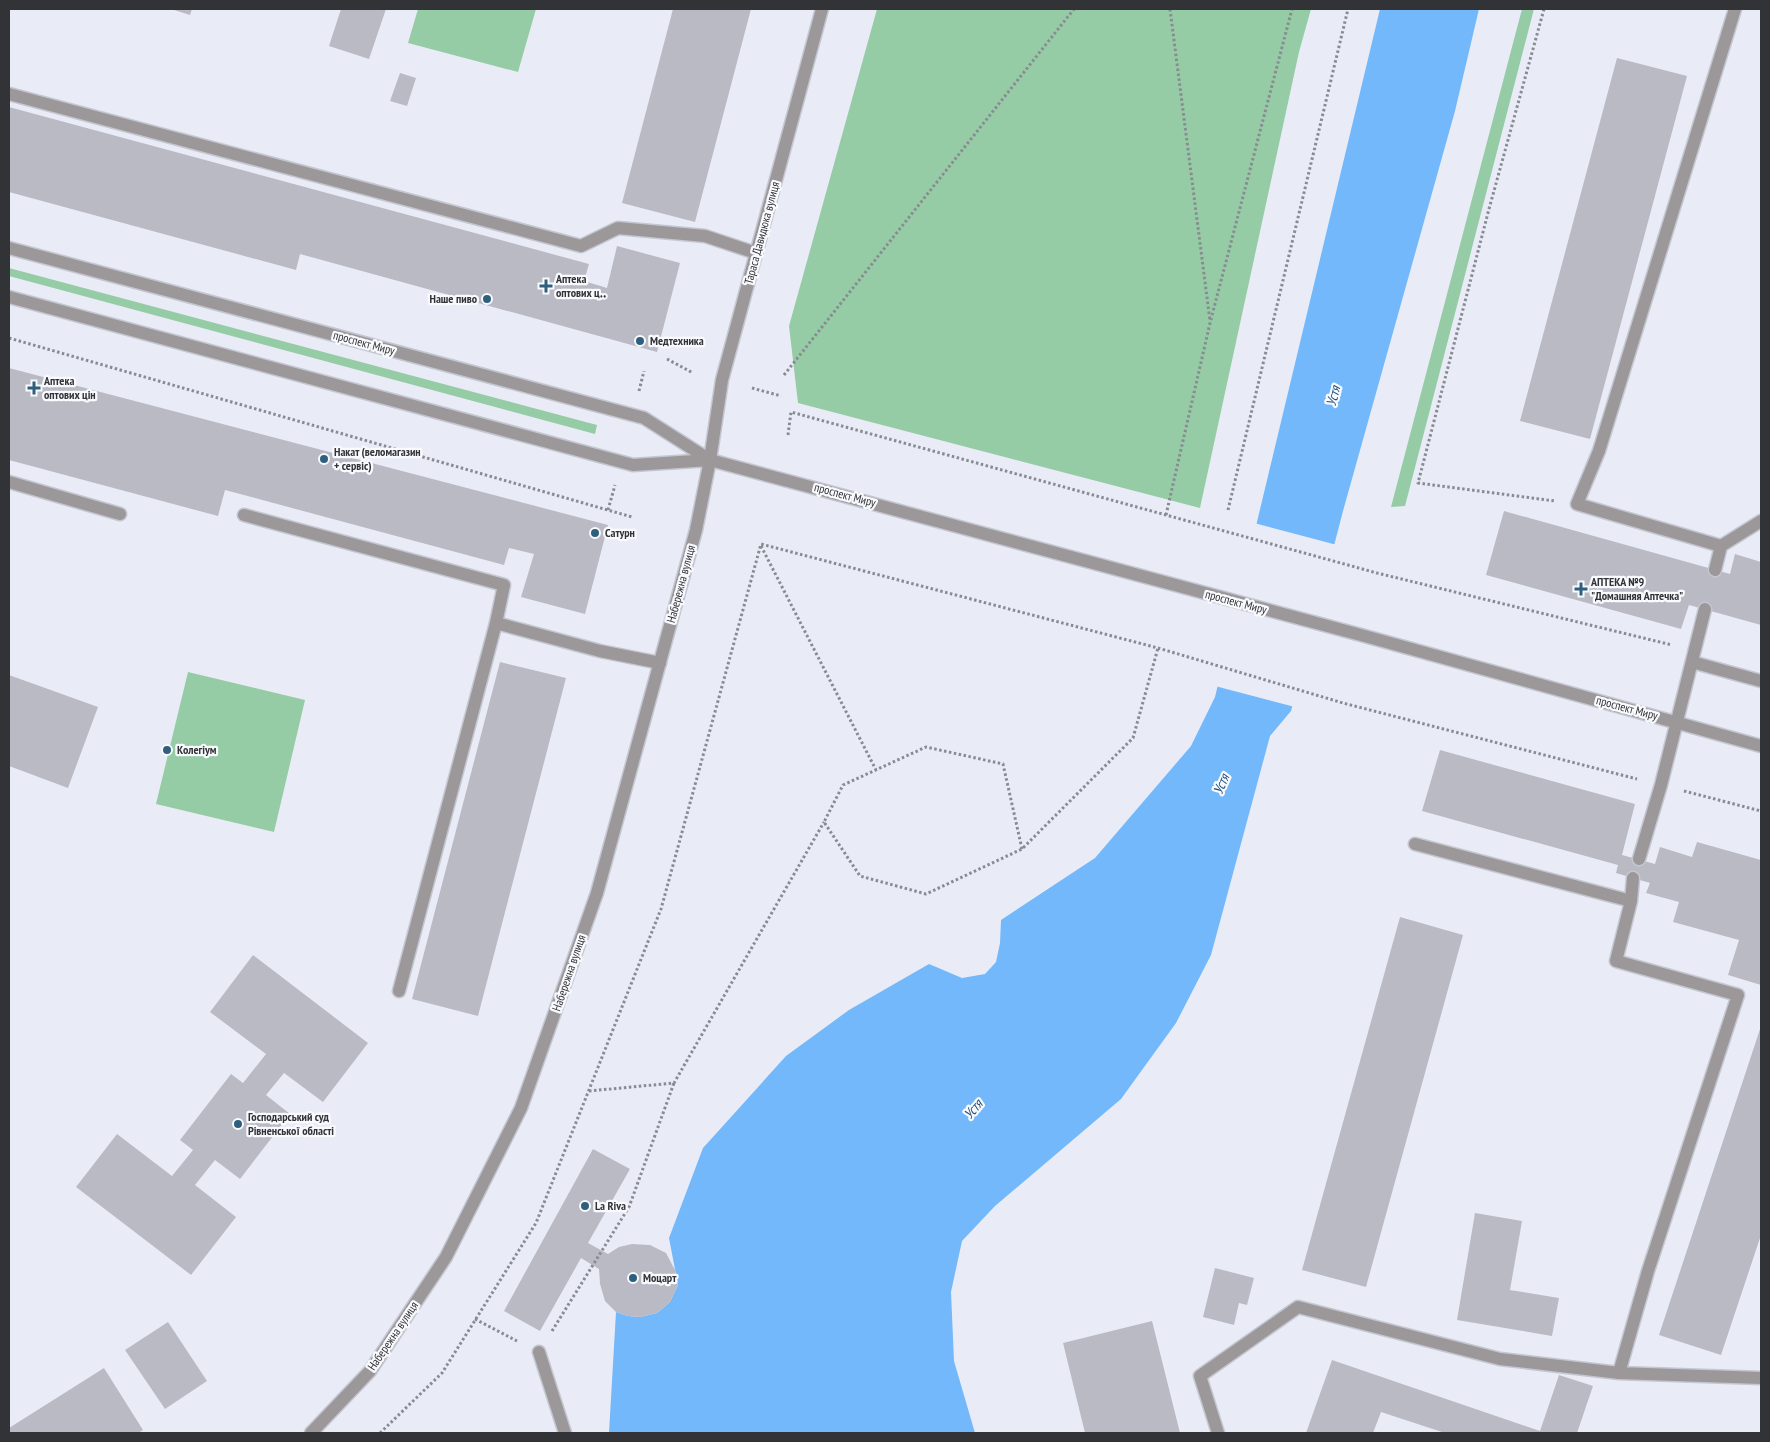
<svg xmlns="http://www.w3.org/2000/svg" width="1770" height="1442" font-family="'PT Sans Narrow',sans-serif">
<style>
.green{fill:#95cca5}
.water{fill:#72b8fa}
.pier{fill:#e9ecf7}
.building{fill:#babac5}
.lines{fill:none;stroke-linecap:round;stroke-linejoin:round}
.service-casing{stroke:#c4c7d1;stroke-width:15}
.minor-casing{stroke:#c4c7d1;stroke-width:15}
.tertiary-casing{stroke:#c4c7d1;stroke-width:15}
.path{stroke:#898b92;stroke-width:3;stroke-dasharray:2.5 2.5;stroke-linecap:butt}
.service{stroke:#9c989a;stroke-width:12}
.minor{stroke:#9c989a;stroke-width:12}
.tertiary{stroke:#9c989a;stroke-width:12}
.poi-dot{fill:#2e607d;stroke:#f9fafe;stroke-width:2}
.labels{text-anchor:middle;stroke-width:4.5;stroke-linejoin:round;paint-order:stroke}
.street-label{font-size:12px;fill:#323337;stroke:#f9fafe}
.poi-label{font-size:12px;font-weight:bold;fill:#323337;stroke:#f9fafe;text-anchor:start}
.water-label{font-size:14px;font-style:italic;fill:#20507b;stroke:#f9fafe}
</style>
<rect width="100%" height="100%" fill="#e9ecf7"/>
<path class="green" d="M418 9H536L518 72 408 43Z
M877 9H1311L1299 52 1200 508 798 403 789 326Z
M1522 9H1534L1405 506 1391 507Z
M9 268 597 425 595 434 9 276Z
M188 672 305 700 274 832 156 804Z"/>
<path class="water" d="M1380 9H1479L1455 111 1343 511 1291 711 1270 736 1211 955 1176 1023 1121 1099 995 1206 962 1241 951 1292 954 1361 975 1433H609L616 1312 628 1316 640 1317 657 1313 670 1302 678 1285 669 1238 703 1148 786 1056 849 1010 929 964 962 978 985 974 996 962 1000 943 1001 920 1095 858 1191 746 1215 697Z"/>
<path class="pier" d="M1254 523 1337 545 1295 707 1215 686Z"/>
<path class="building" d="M171 9H192L190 15Z
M341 9H386L369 59 329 46Z
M673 9H751L695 222 622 203Z
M1617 58 1687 76 1590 439 1520 421Z
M400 73 416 78 407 106 390 101Z
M9 107 589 264 584 281 607 288 617 246 680 263 657 352 300 254 296 270 9 192Z
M9 368 608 525 585 614 521 597 534 554 509 548 504 565 225 490 218 516 9 460Z
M1504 511 1730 574 1735 554 1761 562V625L1689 605 1681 629 1486 575Z
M500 662 566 678 478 1016 412 999Z
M9 675 98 707 68 788 9 766Z
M1440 750 1635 804 1622 855 1655 864 1660 847 1692 857 1697 842 1761 860V985L1728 975 1739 940 1673 922 1679 902 1646 893 1650 883 1616 873 1618 865 1422 811Z
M1400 917 1463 935 1366 1287 1302 1270Z
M253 955 368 1043 323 1102 284 1073 266 1095 290 1114 240 1179 215 1160 195 1185 236 1217 191 1275 76 1187 117 1134 172 1176 193 1150 180 1140 231 1074 243 1083 266 1054 210 1012Z
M1761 1026V1235L1721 1355 1659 1335Z
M593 1149 630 1169 588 1243 608 1254 619 1247 632 1244 650 1245 666 1253 675 1270 678 1285 670 1302 657 1313 640 1317 628 1316 616 1312 605 1301 600 1284 599 1269 581 1258 540 1331 504 1311Z
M1475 1213 1522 1221 1510 1290 1559 1298 1552 1336 1457 1320Z
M1215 1268 1254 1278 1247 1305 1239 1303 1234 1325 1203 1317Z
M1152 1321 1180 1433H1085L1063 1343Z
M168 1322 207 1381 165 1409 125 1350Z
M1332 1360 1540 1431 1559 1375 1593 1386 1577 1433H1445L1381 1412 1373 1433H1306Z
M104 1368 143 1430 138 1433H9V1428Z"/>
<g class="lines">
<defs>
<path id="service" d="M9 94 581 246 618 228 705 236 756 253
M9 482 120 514
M244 515 504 585 496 623
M1721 546 1577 504 1599 451 1735 9
M1715 570 1721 546 1761 521
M1692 662 1761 681
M1415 844 1631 901 1633 878
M1639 859 1661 785 1705 609
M1631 901 1616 961 1738 995 1648 1271 1619 1373 1761 1378
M399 991 496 623 600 651 660 663
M539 1352 565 1433
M1218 1433 1200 1376 1298 1307 1500 1359 1619 1373"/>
<path id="minor" d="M710 460 722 380 822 9"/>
<path id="tertiary" d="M9 248 644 418 710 460 1361 635 1761 746
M9 297 633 465 710 460
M311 1433 370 1371 446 1257 521 1108 597 893 696 530 710 460"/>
</defs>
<use href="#service" class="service-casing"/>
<use href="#minor" class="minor-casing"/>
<use href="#tertiary" class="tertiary-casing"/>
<path class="path" d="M1170 9 1210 321
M1544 9 1489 209 1418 483 1555 501
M9 338 632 517
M667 359 693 373
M784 375 1074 9
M752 388 781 396
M639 391 644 371
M788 435 791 412 1377 573 1672 645
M608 510 615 485
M1228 510 1348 9
M1166 515 1210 323 1292 9
M761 546 876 770
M1684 791 1761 811
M1022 849 1003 764 926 747 843 785 824 822 860 876 926 894 1022 849 1133 738 1158 648
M589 1091 674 1083 824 822
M475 1319 517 1341
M552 1331 629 1207 674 1083
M380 1433 442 1373 536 1223 661 909 761 544 1158 648 1343 703 1637 779"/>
<use href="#service" class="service"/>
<use href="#minor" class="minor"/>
<use href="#tertiary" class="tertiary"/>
</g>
<g class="poi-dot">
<path d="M543.5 278.5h5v5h5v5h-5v5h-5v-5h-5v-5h5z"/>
<circle cx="487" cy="299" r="5"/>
<circle cx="640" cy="341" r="5"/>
<path d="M31.5 380.5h5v5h5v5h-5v5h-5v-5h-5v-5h5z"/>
<circle cx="324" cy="459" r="5"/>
<circle cx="595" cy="533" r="5"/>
<path d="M1578.5 581.5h5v5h5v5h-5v5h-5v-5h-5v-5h5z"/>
<circle cx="167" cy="750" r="5"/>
<circle cx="238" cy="1124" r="5"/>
<circle cx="585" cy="1206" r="5"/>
<circle cx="633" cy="1278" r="5"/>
</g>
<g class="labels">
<g class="street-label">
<text transform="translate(762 233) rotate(-75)" y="4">Тараса Давидюка вулиця</text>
<text transform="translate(364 343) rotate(15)" y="4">проспект Миру</text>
<text transform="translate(845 495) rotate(15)" y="4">проспект Миру</text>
<text transform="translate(681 584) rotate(-75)" y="4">Набережна вулиця</text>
<text transform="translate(1236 602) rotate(15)" y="4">проспект Миру</text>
<text transform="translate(1627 708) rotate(15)" y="4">проспект Миру</text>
<text transform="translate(569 973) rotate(-71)" y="4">Набережна вулиця</text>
<text transform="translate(393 1336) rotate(-56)" y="4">Набережна вулиця</text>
</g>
<g class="poi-label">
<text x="556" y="283">Аптека<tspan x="556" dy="14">оптових ц‥</tspan></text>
<text x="477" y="303" text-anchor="end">Наше пиво</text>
<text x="650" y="345">Медтехника</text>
<text x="44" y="385">Аптека<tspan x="44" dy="14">оптових цін</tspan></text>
<text x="334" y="456">Накат (веломагазин<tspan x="334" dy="14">+ сервіс)</tspan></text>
<text x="605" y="537">Сатурн</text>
<text x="1591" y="586">АПТЕКА №9<tspan x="1591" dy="14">"Домашняя Аптечка"</tspan></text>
<text x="177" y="754">Колегіум</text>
<text x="248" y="1121">Господарський суд<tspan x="248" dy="14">Рівненської області</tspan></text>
<text x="595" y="1210">La Riva</text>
<text x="643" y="1282">Моцарт</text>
</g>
<g class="water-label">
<text transform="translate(1333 396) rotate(-75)" y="5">Устя</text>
<text transform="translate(1221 784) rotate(-67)" y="5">Устя</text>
<text transform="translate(973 1109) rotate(-49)" y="5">Устя</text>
</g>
</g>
<rect width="1770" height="1442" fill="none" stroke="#323337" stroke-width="20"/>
</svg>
